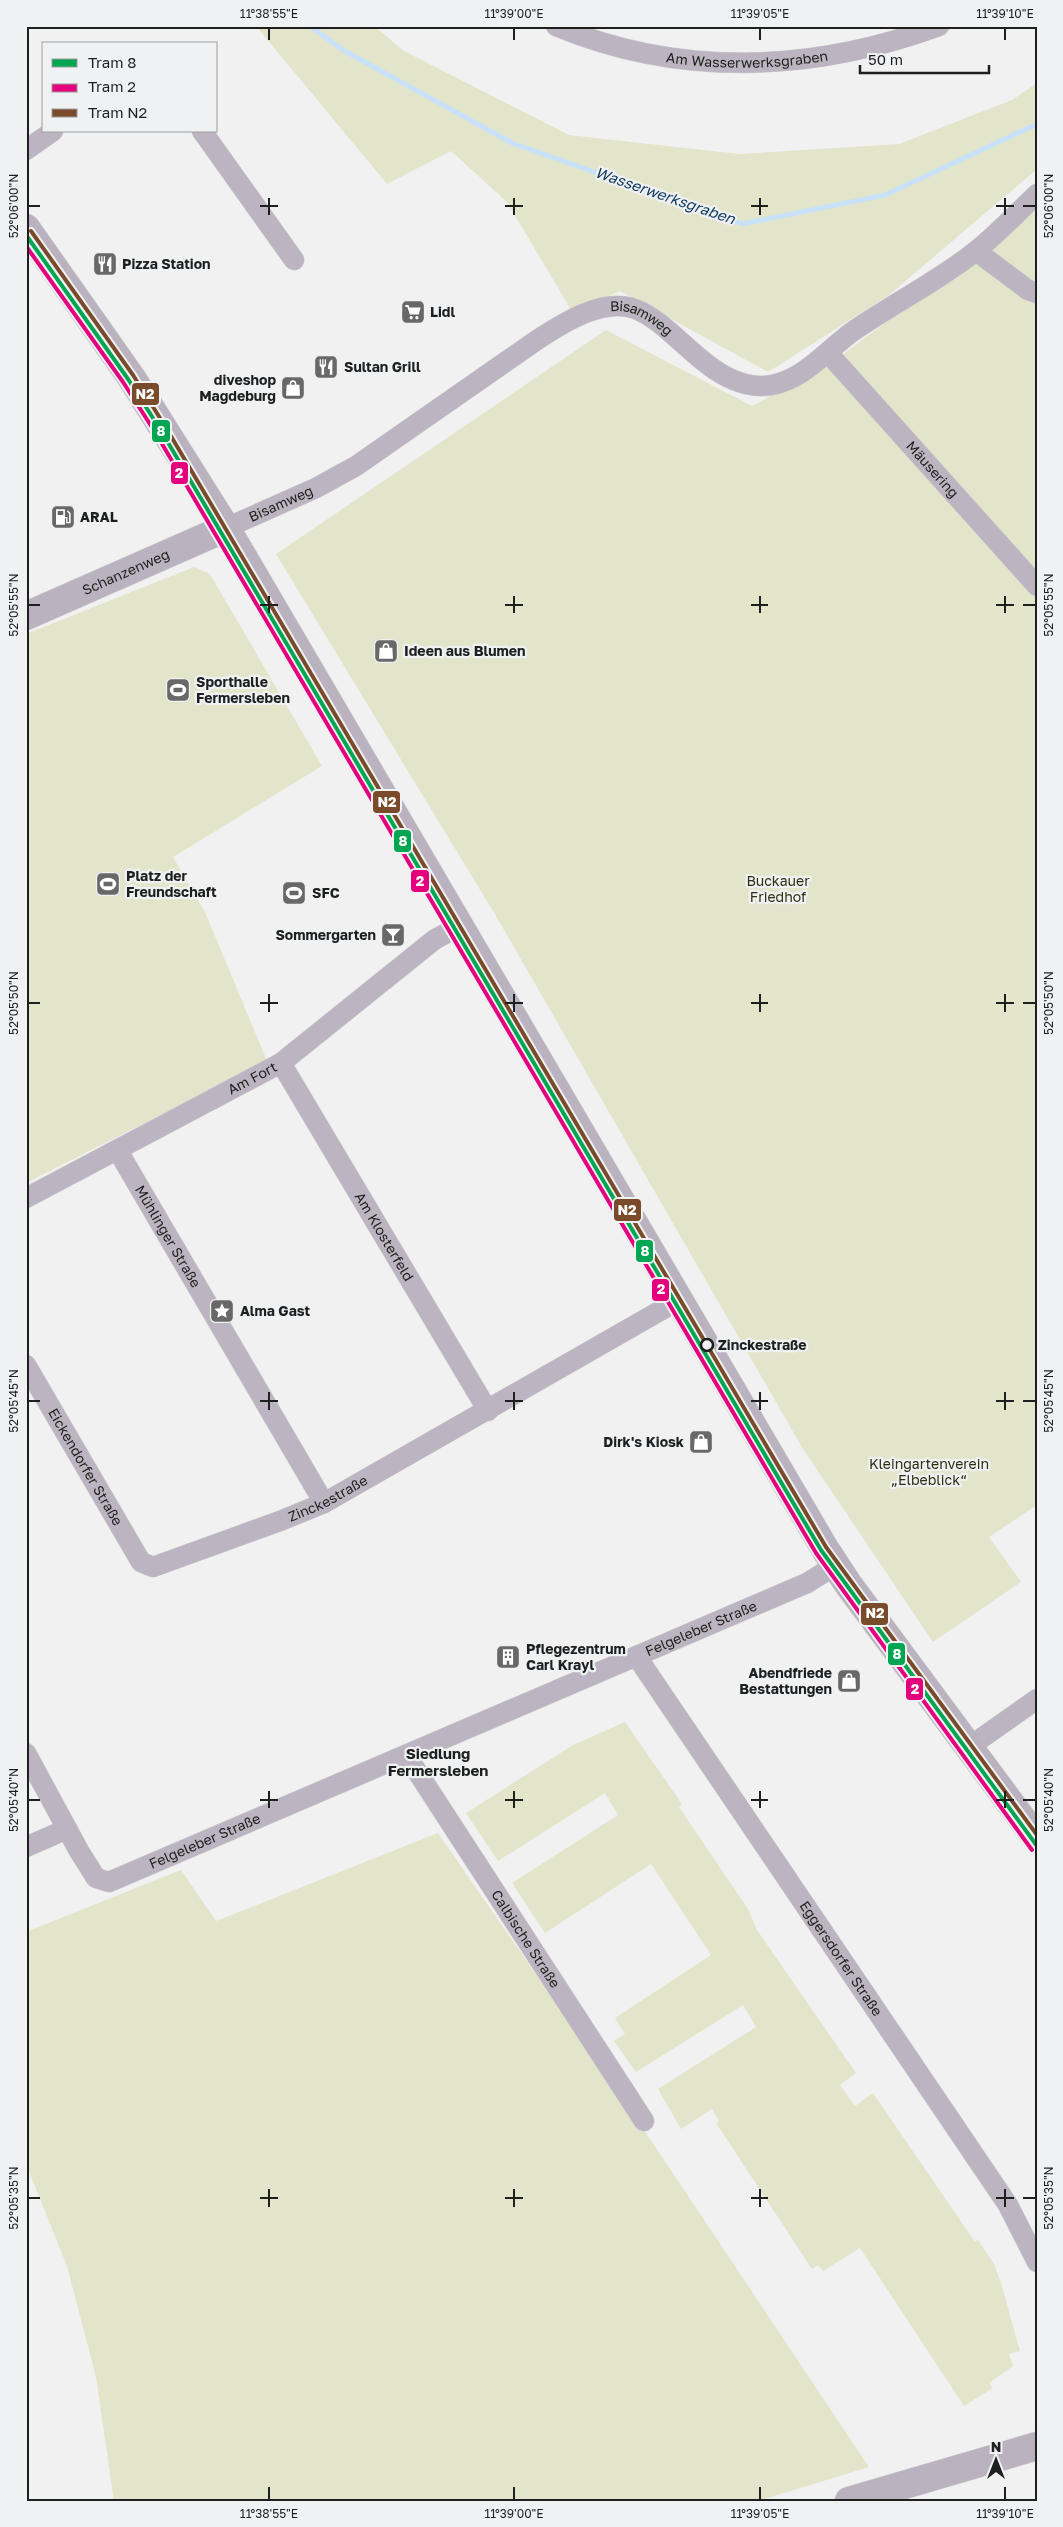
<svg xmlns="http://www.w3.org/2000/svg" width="1063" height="2527" font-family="'Golos Text',sans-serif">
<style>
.green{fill:#e2e5c9}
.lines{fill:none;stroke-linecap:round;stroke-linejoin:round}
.stream{stroke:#c8e1f8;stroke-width:5}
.street-casing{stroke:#cfcfd0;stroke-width:21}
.secondary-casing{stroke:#cfcfd0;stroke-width:29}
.street{stroke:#bcb4c1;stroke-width:20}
.secondary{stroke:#bbb2c0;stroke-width:28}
.tram-1-casing{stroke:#f0f1f3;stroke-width:8}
.tram-2-casing{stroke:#f0f1f3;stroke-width:8}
.tram-3-casing{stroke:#f0f1f3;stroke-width:8}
.tram-1{stroke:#00a651;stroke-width:4}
.tram-2{stroke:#e5007d;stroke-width:4}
.tram-3{stroke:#7a4b2a;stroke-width:4}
.ticks{fill:none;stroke:#1e1f1f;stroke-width:2}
.stop-dot{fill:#f0f1f3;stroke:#1e1f1f;stroke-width:2.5}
.labels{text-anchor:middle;stroke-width:4.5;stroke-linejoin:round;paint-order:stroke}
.street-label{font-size:14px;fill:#1e1f1f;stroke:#f0f1f3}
.poi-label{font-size:14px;font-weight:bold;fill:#1e1f1f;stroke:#f0f1f3;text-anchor:start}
.park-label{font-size:14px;fill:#2d2f0e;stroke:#f0f1f3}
.stop-label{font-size:14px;font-weight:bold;fill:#1e1f1f;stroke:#f0f1f3;text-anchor:start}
.water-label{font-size:15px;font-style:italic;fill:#123d60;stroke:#f0f1f3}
.neighbourhood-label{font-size:15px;font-weight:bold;fill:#1e1f1f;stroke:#f0f1f3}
.line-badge{stroke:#f0f1f3;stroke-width:2}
.badge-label{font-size:14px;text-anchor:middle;font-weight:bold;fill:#fff}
.neatline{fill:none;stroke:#1e1f1f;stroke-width:2}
.ticks-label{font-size:12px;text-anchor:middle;fill:#1e1f1f}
</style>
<rect width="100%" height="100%" fill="#f1f1f2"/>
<path class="green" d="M256 26H374L404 51 569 135 740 154 899 144 1012 100 1037 83V169L889 295 768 372 620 291 573 313 507 202 451 151 387 184Z
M1037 204V1505L989 1537 1021 1582 933 1642 803 1449 496 916 276 554 606 330 752 406 834 361 1012 228Z
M194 567 210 574 322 766 173 857 205 912 267 1061 26 1183V634Z
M625 1722 682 1804 679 1807 748 1909 757 1930 856 2073 840 2085 855 2106 873 2093 975 2242 978 2240 994 2264 1001 2283 1020 2351 1009 2354 1013 2366 989 2383 993 2388 964 2406 860 2248 823 2271 818 2265 812 2269 716 2123 719 2121 712 2109 681 2129 658 2089 756 2027 743 2005 636 2072 614 2041 625 2034 615 2018 711 1955 651 1864 545 1933 512 1883 618 1815 605 1793 498 1861 466 1813 573 1745Z
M438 1833 648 2136 869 2467 758 2501H114L96 2377 67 2266 26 2164V1932L181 1870 216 1921Z"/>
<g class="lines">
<path class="stream" d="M310 26 343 50 512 143 742 224 885 195 1037 124"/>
<defs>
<g id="street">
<path id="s1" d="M556 26C681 78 813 72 939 26"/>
<path d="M202 131 294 260"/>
<path d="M26 150 53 131"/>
<path d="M976 251 1028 290 1037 293"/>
<path id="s2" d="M829 354 1037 586"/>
<path id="s3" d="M226 528 316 488 356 466 537 340C563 323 603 297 635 309 660 318 685 348 707 364 721 375 740 385 759 386 798 387 823 353 852 332 892 304 937 282 976 251 997 234 1017 213 1037 194"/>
<path id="s4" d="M281 1063 488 1411"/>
<path id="s5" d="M118 1151 324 1503"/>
<path id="s6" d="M26 1198 281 1063 434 940 459 926"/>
<path id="s7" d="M26 1365 141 1562 153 1567 280 1521 324 1503 679 1300"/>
<path id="s8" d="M637 1657 1008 2205 1037 2262"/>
<path d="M969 1747 1037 1699"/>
<path id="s9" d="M26 1753 79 1851 96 1878 109 1882 807 1583 836 1565"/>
<path id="s10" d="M407 1756 644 2121"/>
<path d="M26 1847 67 1829"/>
</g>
<g id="secondary">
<path d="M26 228 131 377 226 528 825 1549 848 1584 1037 1839"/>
<path id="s11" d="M26 616 226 528"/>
<path d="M849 2501 1037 2446"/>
</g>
</defs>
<use href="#street" class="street-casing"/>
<use href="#secondary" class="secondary-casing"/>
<use href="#street" class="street"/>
<use href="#secondary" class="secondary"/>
<defs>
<path id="tram-1" d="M26 235 128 379 160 429 821 1550 1037 1846"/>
<path id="tram-2" d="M26 246 123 382 155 432 816 1553 1032 1850"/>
<path id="tram-3" d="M31 231 133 375 165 426 826 1547 1037 1835"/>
</defs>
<use href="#tram-1" class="tram-1-casing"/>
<use href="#tram-2" class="tram-2-casing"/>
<use href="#tram-3" class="tram-3-casing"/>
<use href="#tram-1" class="tram-1"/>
<use href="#tram-2" class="tram-2"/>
<use href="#tram-3" class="tram-3"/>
</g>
<path class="ticks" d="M269 28V40M514 28V40M760 28V40M1005 28V40M269 198V215M514 198V215M760 198V215M1005 198V215M28 206H40M260 206H278M505 206H523M751 206H768M996 206H1014M1023 206H1036M269 596V613M514 596V613M760 596V613M1005 596V613M28 605H40M260 605H278M505 605H523M751 605H768M996 605H1014M1023 605H1036M269 994V1012M514 994V1012M760 994V1012M1005 994V1012M28 1003H40M260 1003H278M505 1003H523M751 1003H768M996 1003H1014M1023 1003H1036M269 1392V1410M514 1392V1410M760 1392V1410M1005 1392V1410M28 1401H40M260 1401H278M505 1401H523M751 1401H768M996 1401H1014M1023 1401H1036M269 1791V1808M514 1791V1808M760 1791V1808M1005 1791V1808M28 1800H40M260 1800H278M505 1800H523M751 1800H768M996 1800H1014M1023 1800H1036M269 2189V2207M514 2189V2207M760 2189V2207M1005 2189V2207M28 2198H40M260 2198H278M505 2198H523M751 2198H768M996 2198H1014M1023 2198H1036M269 2487V2500M514 2487V2500M760 2487V2500M1005 2487V2500"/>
<defs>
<symbol id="restaurant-square" viewBox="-11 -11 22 22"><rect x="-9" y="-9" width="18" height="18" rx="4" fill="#686869" stroke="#f0f1f3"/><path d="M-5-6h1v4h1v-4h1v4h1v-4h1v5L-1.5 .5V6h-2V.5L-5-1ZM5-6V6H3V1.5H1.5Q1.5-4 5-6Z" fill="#fff"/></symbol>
<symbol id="supermarket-square" viewBox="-11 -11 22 22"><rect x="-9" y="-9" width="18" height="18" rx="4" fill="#686869" stroke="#f0f1f3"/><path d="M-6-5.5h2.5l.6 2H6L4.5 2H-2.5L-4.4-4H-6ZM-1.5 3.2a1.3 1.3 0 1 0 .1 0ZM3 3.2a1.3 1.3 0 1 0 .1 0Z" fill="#fff"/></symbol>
<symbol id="shop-square" viewBox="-11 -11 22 22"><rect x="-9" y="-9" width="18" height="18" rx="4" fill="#686869" stroke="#f0f1f3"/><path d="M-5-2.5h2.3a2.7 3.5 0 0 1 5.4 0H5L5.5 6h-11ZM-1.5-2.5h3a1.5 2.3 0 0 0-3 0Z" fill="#fff"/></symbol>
<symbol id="fuel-square" viewBox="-11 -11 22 22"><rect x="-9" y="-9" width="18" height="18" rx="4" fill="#686869" stroke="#f0f1f3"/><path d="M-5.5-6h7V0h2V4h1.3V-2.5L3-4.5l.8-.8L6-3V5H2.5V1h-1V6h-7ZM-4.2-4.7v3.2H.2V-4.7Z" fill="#fff"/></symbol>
<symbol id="stadium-square" viewBox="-11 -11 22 22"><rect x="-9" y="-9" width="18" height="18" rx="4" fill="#686869" stroke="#f0f1f3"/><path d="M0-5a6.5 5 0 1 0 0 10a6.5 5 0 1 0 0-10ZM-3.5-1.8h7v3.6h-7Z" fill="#fff"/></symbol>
<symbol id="bar-square" viewBox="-11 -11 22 22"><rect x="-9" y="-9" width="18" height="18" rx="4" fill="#686869" stroke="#f0f1f3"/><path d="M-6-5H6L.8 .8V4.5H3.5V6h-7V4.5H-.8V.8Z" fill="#fff"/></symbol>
<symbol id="sight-square" viewBox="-11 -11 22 22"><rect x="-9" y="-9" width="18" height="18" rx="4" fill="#686869" stroke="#f0f1f3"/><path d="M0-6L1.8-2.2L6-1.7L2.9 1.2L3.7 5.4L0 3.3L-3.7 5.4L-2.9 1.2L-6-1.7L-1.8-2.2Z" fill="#fff"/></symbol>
<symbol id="building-square" viewBox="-11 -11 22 22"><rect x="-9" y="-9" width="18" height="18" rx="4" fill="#686869" stroke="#f0f1f3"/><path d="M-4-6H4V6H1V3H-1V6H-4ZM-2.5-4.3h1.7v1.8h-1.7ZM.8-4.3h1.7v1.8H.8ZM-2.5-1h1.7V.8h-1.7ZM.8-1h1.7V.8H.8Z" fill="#fff"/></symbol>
</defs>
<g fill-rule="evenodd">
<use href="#restaurant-square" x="91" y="250" width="28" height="28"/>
<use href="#supermarket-square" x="399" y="298" width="28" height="28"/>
<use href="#restaurant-square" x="312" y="353" width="28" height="28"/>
<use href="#shop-square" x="279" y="374" width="28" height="28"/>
<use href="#fuel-square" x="49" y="503" width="28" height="28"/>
<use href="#shop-square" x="372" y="637" width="28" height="28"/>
<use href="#stadium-square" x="164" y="676" width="28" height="28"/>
<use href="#stadium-square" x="94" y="870" width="28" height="28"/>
<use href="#stadium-square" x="280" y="879" width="28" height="28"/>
<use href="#bar-square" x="379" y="921" width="28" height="28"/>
<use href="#sight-square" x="208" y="1297" width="28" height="28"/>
<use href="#shop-square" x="687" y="1428" width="28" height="28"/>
<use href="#building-square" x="494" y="1643" width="28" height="28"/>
<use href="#shop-square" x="835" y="1667" width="28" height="28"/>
</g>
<circle class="stop-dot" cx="707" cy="1345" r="6"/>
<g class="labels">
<g class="street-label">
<text dy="5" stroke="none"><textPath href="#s1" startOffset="196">Am Wasserwerksgraben</textPath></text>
<text dy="5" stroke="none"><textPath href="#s3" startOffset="480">Bisamweg</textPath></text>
<text dy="5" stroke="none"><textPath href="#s2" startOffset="155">Mäusering</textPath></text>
<text dy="5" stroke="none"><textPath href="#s3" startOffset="60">Bisamweg</textPath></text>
<text dy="5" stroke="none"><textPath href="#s11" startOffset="109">Schanzenweg</textPath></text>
<text dy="5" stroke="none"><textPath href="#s6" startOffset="256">Am Fort</textPath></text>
<text dy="5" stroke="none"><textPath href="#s5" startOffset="99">Mühlinger Straße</textPath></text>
<text dy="5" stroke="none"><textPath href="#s4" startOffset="202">Am Klosterfeld</textPath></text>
<text dy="5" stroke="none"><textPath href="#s7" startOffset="118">Eickendorfer Straße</textPath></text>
<text dy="5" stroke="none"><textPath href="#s7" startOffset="429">Zinckestraße</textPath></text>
<text dy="5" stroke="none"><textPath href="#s9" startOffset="801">Felgeleber Straße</textPath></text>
<text dy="5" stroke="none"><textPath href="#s9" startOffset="261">Felgeleber Straße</textPath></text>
<text dy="5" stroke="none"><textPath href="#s10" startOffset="218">Calbische Straße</textPath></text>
<text dy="5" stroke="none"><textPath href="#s8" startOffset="364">Eggersdorfer Straße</textPath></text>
</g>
<g class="poi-label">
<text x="122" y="269">Pizza Station</text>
<text x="430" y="317">Lidl</text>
<text x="344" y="372">Sultan Grill</text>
<text x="276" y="385" text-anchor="end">diveshop<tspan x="276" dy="16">Magdeburg</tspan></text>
<text x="80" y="522">ARAL</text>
<text x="404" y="656">Ideen aus Blumen</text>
<text x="196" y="687">Sporthalle<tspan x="196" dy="16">Fermersleben</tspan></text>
<text x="126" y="881">Platz der<tspan x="126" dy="16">Freundschaft</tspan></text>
<text x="312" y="898">SFC</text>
<text x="376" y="940" text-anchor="end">Sommergarten</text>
<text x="240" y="1316">Alma Gast</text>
<text x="684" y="1447" text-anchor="end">Dirk's Kiosk</text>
<text x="526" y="1654">Pflegezentrum<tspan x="526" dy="16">Carl Krayl</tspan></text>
<text x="832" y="1678" text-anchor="end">Abendfriede<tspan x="832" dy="16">Bestattungen</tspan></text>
</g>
<g class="park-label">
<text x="778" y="886">Buckauer<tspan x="778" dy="16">Friedhof</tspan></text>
<text x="929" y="1469">Kleingartenverein<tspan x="929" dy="16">„Elbeblick“</tspan></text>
</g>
<g class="stop-label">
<text x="718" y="1350">Zinckestraße</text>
</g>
<g class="water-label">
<text transform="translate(665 196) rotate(19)" y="5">Wasserwerksgraben</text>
</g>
<g class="neighbourhood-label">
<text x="438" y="1759">Siedlung<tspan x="438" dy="17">Fermersleben</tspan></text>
</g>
</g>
<g class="line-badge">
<rect x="131" y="382" width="29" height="24" rx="5" fill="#7a4b2a"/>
<rect x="151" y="419" width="20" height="24" rx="5" fill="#00a651"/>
<rect x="170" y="461" width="19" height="24" rx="5" fill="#e5007d"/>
<rect x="372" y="790" width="29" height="24" rx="5" fill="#7a4b2a"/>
<rect x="393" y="829" width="19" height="24" rx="5" fill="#00a651"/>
<rect x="410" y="869" width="20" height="24" rx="5" fill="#e5007d"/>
<rect x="613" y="1198" width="29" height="24" rx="5" fill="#7a4b2a"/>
<rect x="635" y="1239" width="19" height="24" rx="5" fill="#00a651"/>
<rect x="651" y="1278" width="19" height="24" rx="5" fill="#e5007d"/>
<rect x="860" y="1602" width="29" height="24" rx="5" fill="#7a4b2a"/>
<rect x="887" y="1642" width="19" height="24" rx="5" fill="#00a651"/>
<rect x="905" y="1677" width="19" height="24" rx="5" fill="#e5007d"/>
</g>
<g class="badge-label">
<text x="145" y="399">N2</text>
<text x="161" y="436">8</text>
<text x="179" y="478">2</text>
<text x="387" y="807">N2</text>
<text x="403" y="846">8</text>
<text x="420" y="886">2</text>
<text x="627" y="1215">N2</text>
<text x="645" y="1256">8</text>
<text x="661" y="1294">2</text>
<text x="875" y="1618">N2</text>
<text x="897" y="1659">8</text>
<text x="915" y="1694">2</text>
</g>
<rect width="1063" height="2527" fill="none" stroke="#f0f1f3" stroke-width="55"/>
<rect x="42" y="42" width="175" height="90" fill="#f0f1f3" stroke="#9c9d9e"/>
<rect x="52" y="59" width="25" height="8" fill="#00a651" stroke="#9c9d9e"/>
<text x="88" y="68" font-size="15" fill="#1e1f1f">Tram 8</text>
<rect x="52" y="84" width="25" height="8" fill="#e5007d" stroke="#9c9d9e"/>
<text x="88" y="92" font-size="15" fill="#1e1f1f">Tram 2</text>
<rect x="52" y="109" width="25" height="8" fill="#7a4b2a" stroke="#9c9d9e"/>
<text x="88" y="118" font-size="15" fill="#1e1f1f">Tram N2</text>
<g transform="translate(996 2460)" stroke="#f0f1f3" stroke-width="4" paint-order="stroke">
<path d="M0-4L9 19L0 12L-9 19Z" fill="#1e1f1f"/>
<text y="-8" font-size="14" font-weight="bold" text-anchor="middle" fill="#1e1f1f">N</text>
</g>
<path d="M860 65v8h129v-8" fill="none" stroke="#1e1f1f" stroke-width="2.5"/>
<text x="868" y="65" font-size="15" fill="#1e1f1f" stroke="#f0f1f3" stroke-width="4" paint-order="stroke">50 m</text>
<rect x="28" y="28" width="1008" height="2472" class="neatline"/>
<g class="ticks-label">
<text x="269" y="18">11°38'55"E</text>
<text x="514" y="18">11°39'00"E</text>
<text x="760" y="18">11°39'05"E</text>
<text x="1005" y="18">11°39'10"E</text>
<text transform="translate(14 206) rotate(-90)" y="4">52°06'00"N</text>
<text transform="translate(1049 206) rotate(-90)" y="4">52°06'00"N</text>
<text transform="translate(14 605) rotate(-90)" y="4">52°05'55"N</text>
<text transform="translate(1049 605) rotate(-90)" y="4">52°05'55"N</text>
<text transform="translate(14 1003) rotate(-90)" y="4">52°05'50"N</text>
<text transform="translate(1049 1003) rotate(-90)" y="4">52°05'50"N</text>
<text transform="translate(14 1401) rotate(-90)" y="4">52°05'45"N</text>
<text transform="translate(1049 1401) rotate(-90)" y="4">52°05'45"N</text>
<text transform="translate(14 1800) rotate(-90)" y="4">52°05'40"N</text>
<text transform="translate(1049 1800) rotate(-90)" y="4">52°05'40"N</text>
<text transform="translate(14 2198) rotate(-90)" y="4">52°05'35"N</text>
<text transform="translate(1049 2198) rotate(-90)" y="4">52°05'35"N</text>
<text x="269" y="2518">11°38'55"E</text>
<text x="514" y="2518">11°39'00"E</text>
<text x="760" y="2518">11°39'05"E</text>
<text x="1005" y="2518">11°39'10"E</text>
</g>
</svg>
